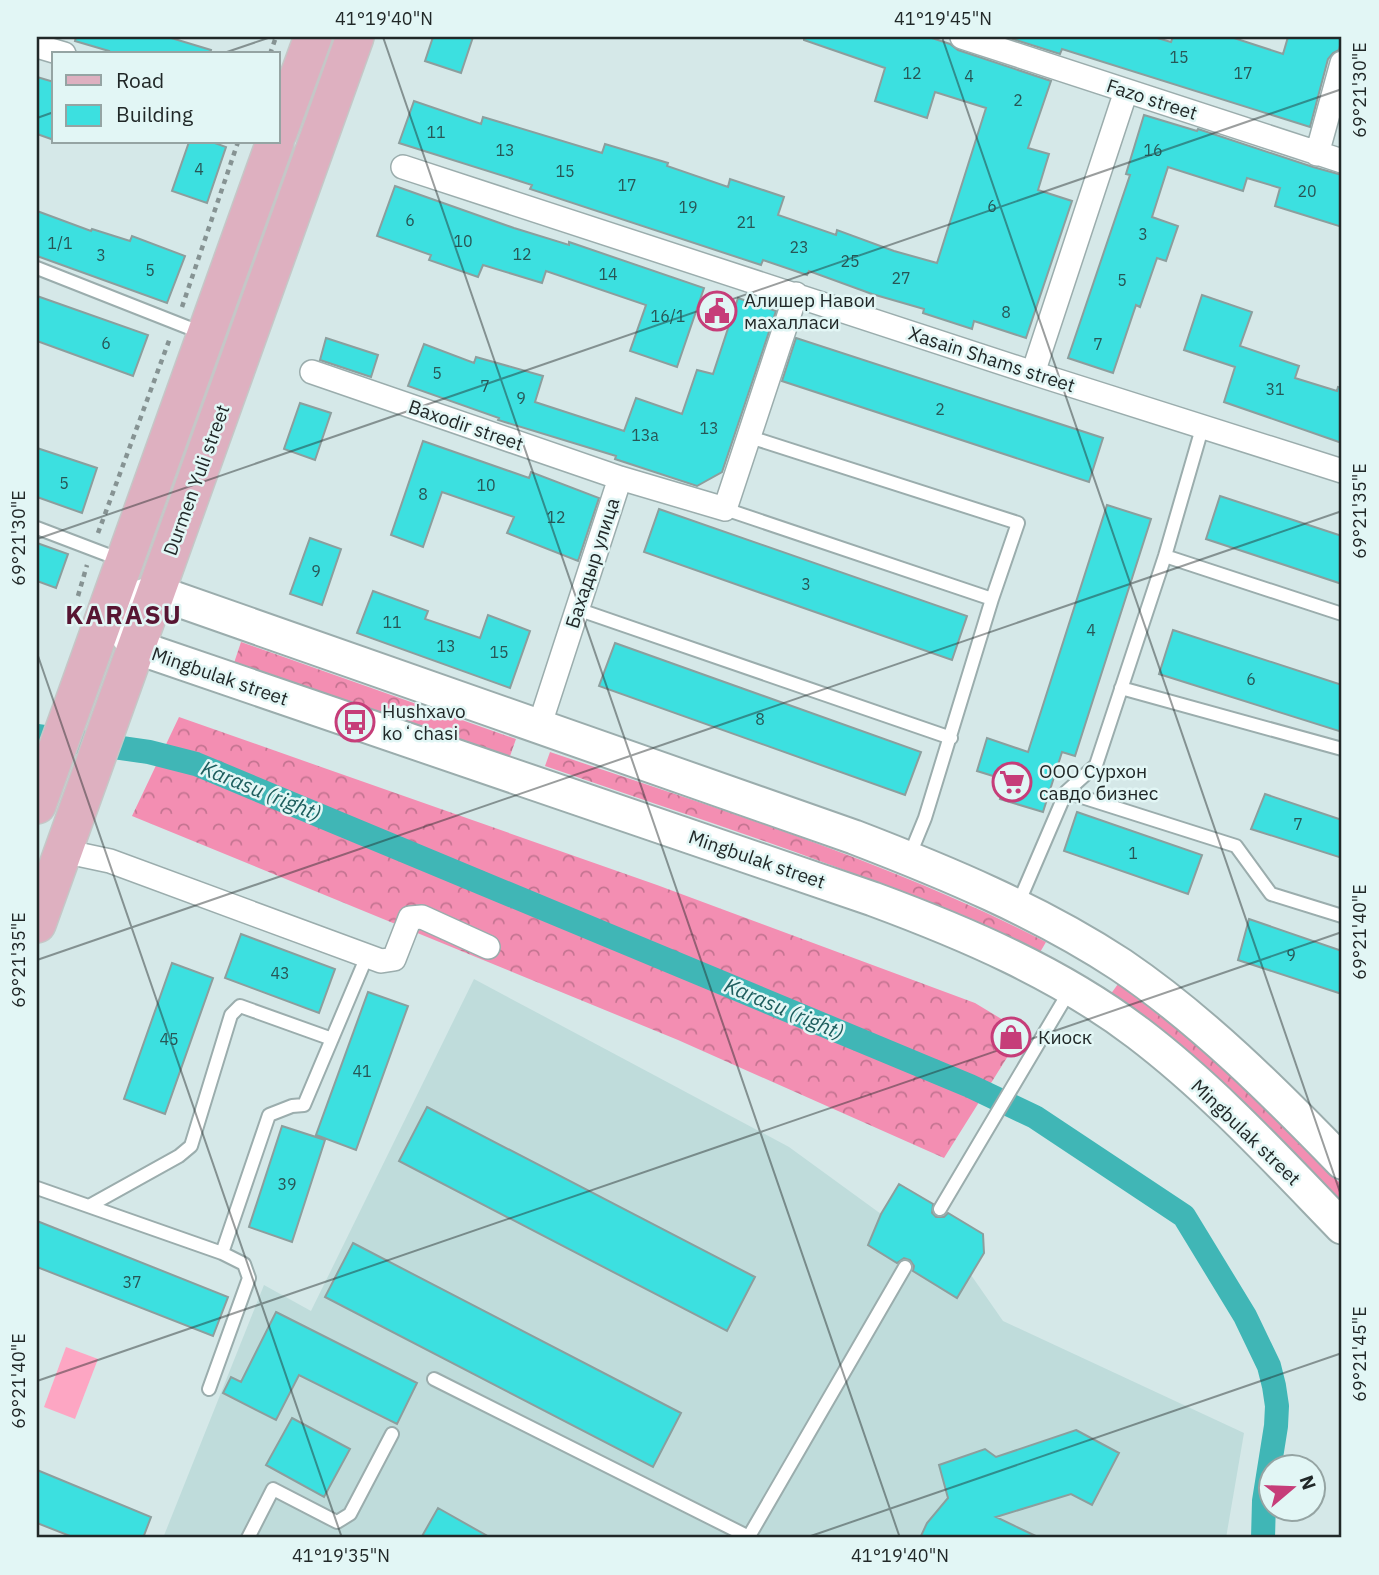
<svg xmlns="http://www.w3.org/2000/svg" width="1379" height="1575" font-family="'IBM Plex Sans',sans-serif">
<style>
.built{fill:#bfdcdb}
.forest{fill:url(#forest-crowns)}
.park{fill:#fda6c3}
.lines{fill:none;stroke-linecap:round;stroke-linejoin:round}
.canal{stroke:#40b6b6;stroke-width:24}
.building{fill:#3ce0e0;stroke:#8c9e9d;stroke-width:2}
.service-casing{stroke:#9badad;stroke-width:16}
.minor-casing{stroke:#9badad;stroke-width:26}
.secondary-casing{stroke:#9badad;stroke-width:37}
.primary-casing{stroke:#c5c7c7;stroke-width:40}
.path{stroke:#869393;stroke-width:4.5;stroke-dasharray:5 5;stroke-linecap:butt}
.service{stroke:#fff;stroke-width:12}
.minor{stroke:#fff;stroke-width:23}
.secondary{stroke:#fff;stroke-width:33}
.primary{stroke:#deb0c0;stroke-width:37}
.ticks{fill:none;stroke:#212828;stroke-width:2;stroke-opacity:0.45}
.labels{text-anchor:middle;stroke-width:5;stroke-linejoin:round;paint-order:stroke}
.number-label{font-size:16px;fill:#285656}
.street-label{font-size:19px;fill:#212828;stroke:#e2f6f5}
.poi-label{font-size:19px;fill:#212828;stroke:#e2f6f5;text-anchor:start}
.water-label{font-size:21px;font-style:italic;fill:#1e5e5e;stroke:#e2f6f5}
.district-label{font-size:26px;font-weight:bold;letter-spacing:2px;fill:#571532;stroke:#e2f6f5}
.neatline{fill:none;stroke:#212828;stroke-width:2.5}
.ticks-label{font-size:18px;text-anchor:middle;fill:#212828}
</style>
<defs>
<pattern id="forest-crowns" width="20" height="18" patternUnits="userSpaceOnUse" patternTransform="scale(1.75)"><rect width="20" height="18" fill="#f38eb2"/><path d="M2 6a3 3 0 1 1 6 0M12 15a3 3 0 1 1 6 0" fill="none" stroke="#c47491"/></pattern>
</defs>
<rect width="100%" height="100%" fill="#d5e8e8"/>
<path class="built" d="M474 979 789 1147 881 1214 928 1228 971 1275 1003 1321 1244 1433 1226 1538H163L264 1285 311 1311Z"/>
<path class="forest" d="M241 642 516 739 509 759 234 663Z
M179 717 657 885 975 1003 1023 1032 944 1158 678 1040 132 816Z
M550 752C718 809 888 861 1046 942L1039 954C882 875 711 824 545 766Z
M1118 984 1204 1050 1342 1185V1203L1244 1103 1110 995Z"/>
<path class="park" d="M66 1347 98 1359 75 1419 44 1407Z"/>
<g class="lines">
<path class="canal" d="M37 736 149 752 196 764 970 1086 1035 1117 1184 1216 1245 1316 1269 1366 1274 1386 1277 1406 1276 1426 1264 1501 1263 1538"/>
</g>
<path class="building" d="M76 37H168L211 50 210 54H108L109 51 75 41Z
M433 37H473L461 73 425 61Z
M804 37H929L950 44 958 50 1051 81 1028 148 1049 154 1038 190 1072 201 1026 338 974 321 972 329 923 313 924 309 872 294 809 271 807 275 763 260 761 265 530 189 532 185 399 143 414 101 481 124 483 117 602 153 605 144 668 163 667 166 728 187 730 179 784 197 778 215 836 235 837 230 894 251 937 263 986 108 935 92 927 118 875 101 885 68 804 40Z
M1006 37H1154L1171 42 1173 37H1231L1283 54 1288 37H1342L1339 50 1333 53 1328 59 1310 127 1062 49 1060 54Z
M37 77 54 82V140L37 134Z
M1144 115 1197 131 1198 129 1313 167 1342 175V227L1275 206 1280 188 1247 178 1243 191 1168 167 1152 217 1178 226 1166 261 1157 258 1140 307 1136 305 1113 373 1068 358 1130 175 1126 174Z
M189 142H212L226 147 207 203 172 191Z
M395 186 514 228 569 245V242L704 288 677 367 630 351 646 305 546 271 542 283 483 265 478 277 429 260 431 255 377 236Z
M37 211 91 231 92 229 130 241 132 236 185 256 167 303 37 256Z
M1202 295 1252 312 1240 346 1299 366 1295 378 1337 391 1338 387 1342 388V443L1224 402 1235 367 1184 350Z
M37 296 148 335 133 376 37 341Z
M738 298 776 311 722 472 697 486 615 459 616 456 498 420 499 418 408 386 424 344 474 363 476 357 543 376 535 402 624 431 636 398 682 414 697 370 713 374Z
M326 338 378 355 371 377 320 360Z
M796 338 1103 438 1089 482 782 381Z
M300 403 331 413 315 460 284 449Z
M423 441 529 478 531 472 599 498 578 561 507 533 514 517 442 492 423 547 391 535Z
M37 448 97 468 82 513 37 497Z
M1220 496 1342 536V584L1206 539Z
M1107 505 1151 519 1075 756 1062 752 1043 812 1000 799 1006 780 977 771 987 738 1028 752Z
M659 509 967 616 952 660 644 552Z
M310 538 341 549 322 605 290 594Z
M37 543 68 554 56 588 37 581Z
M373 591 428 611 425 619 480 638 488 615 530 631 510 688 357 633Z
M1173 630 1342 685V732L1159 674Z
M615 643 921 752 905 795 599 686Z
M1265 794 1342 820V858L1251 829Z
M1077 812 1202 855 1188 894 1064 851Z
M1249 919 1342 951V994L1238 960Z
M241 934 335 969 319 1013 225 978Z
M172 963 213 978 165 1114 124 1099Z
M368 992 408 1006 356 1150 316 1135Z
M427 1107 755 1277 727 1331 399 1161Z
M282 1126 325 1140 292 1242 249 1227Z
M899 1184 933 1204 932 1213 936 1217H944L948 1213 983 1234 984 1253 957 1298 913 1271 914 1266 910 1260 904 1258 897 1263 868 1245 881 1214Z
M37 1221 228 1297 213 1336 37 1267Z
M353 1243 681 1413 653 1467 325 1297Z
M276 1312 417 1383 397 1424 299 1375 276 1420 223 1393 231 1377 241 1382Z
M292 1418 350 1449 324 1497 266 1465Z
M1076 1430 1119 1453 1092 1505 1071 1494 996 1517 1040 1538H920L927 1523 948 1498 939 1465 985 1449 996 1457Z
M37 1470 151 1517 143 1538H75L37 1523Z
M438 1508 491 1538H421Z"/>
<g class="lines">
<defs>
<path id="service" d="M37 268 202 333
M756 439 1018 523 992 599
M725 509 992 599 925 818 909 857
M37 528 121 560
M1165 556 1342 614
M577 609 951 738
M1121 688 1342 749
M1066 792 1096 765 1165 556 1203 425
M1018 904 1066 792 1236 846 1271 894 1342 916
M37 1188 222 1253 269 1115 292 1106 304 1105 367 956
M89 1206 179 1156 191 1146 231 1015 240 1006 332 1039
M940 1209 1070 990
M434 1379 749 1537
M209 1389 249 1278 244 1264 222 1253
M248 1538 273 1489 337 1522 350 1514 392 1434
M748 1538 905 1267"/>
<path id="minor" d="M962 37 1342 161
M37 46 64 54
M1317 154 1342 63
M403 167 1033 373 1342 471
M312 372 620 478 725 509 796 294
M1033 373 1126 91
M539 727 620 478
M63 851 110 861 381 961 394 959 410 918 422 917 488 947"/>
<path id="secondary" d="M1342 1162C1274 1092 1202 1020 1121 965 1039 911 945 872 854 837L156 592 107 607 136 647 873 899C965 933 1059 973 1138 1033 1213 1090 1277 1160 1342 1227"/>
<path id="primary" d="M278 133 313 37
M37 805 275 142
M37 924 355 37"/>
</defs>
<use href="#service" class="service-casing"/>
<use href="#minor" class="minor-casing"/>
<use href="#secondary" class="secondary-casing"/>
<use href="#primary" class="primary-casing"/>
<path class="path" d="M270 54 276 37
M182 307 238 142
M98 533 170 338
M78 596 87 565"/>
<use href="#service" class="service"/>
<use href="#minor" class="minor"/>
<use href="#secondary" class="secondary"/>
<use href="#primary" class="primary"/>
</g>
<path class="ticks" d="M383 37 900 1538M942 37 1342 1198M221 54 271 37M37 118 54 112M37 539 1342 89M37 653 342 1538M37 960 1342 511M37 1381 1342 932M805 1538 1342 1353"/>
<defs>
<symbol id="civic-ring" viewBox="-11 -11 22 22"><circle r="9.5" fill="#e2f6f5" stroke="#c63d79" stroke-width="1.5"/><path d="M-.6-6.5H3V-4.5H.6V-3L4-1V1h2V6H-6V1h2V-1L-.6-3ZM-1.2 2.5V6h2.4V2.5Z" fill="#c63d79"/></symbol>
<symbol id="bus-ring" viewBox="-11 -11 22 22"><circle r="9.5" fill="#e2f6f5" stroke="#c63d79" stroke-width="1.5"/><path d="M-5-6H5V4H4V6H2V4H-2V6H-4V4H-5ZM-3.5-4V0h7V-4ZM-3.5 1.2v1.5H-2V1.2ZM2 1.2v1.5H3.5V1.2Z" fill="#c63d79"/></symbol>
<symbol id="supermarket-ring" viewBox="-11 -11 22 22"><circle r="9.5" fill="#e2f6f5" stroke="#c63d79" stroke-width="1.5"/><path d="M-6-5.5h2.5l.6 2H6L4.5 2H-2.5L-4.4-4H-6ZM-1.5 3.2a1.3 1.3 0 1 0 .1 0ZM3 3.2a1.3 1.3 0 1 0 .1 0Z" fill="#c63d79"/></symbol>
<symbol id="shop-ring" viewBox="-11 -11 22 22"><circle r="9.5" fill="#e2f6f5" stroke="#c63d79" stroke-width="1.5"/><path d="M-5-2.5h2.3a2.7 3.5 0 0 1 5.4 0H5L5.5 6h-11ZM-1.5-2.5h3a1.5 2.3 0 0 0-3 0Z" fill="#c63d79"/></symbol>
</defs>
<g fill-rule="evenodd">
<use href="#civic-ring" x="695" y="289" width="44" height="44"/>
<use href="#bus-ring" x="333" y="700" width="44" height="44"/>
<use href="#supermarket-ring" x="990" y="760" width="44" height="44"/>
<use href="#shop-ring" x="989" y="1015" width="44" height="44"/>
</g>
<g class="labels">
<g class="number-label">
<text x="1179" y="63">15</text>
<text x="912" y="79">12</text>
<text x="1243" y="79">17</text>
<text x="969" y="82">4</text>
<text x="1018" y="106">2</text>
<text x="436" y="138">11</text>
<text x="505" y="156">13</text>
<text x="1153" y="156">16</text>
<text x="199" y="175">4</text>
<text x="565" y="177">15</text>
<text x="627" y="191">17</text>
<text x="1307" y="197">20</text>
<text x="992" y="212">6</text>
<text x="688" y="213">19</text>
<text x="410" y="226">6</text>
<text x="746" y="228">21</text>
<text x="1143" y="240">3</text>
<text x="463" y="247">10</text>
<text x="60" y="249">1/1</text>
<text x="799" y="253">23</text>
<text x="522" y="260">12</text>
<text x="101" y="261">3</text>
<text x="850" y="267">25</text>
<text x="150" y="276">5</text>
<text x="608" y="280">14</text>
<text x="901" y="284">27</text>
<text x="1122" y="286">5</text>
<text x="1006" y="318">8</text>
<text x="668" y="322">16/1</text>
<text x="106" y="349">6</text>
<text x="1098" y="350">7</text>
<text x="437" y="379">5</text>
<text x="485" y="392">7</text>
<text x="1275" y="395">31</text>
<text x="521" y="404">9</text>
<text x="940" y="415">2</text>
<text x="709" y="434">13</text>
<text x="645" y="441">13а</text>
<text x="64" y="489">5</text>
<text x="486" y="491">10</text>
<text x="423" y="500">8</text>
<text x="556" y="523">12</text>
<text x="316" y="577">9</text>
<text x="806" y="590">3</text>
<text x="392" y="628">11</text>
<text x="1091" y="636">4</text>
<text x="446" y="652">13</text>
<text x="499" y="658">15</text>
<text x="1251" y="685">6</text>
<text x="760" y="725">8</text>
<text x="1298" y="830">7</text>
<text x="1133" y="859">1</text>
<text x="1291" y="961">9</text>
<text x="280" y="979">43</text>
<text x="169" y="1045">45</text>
<text x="362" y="1077">41</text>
<text x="287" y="1190">39</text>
<text x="132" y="1288">37</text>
</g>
<g class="street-label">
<text transform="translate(1152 99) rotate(18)" y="7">Fazo street</text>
<text transform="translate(992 359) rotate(18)" y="7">Xasain Shams street</text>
<text transform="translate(466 425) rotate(19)" y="7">Baxodir street</text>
<text transform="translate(196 480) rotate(-70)" y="7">Durmen Yuli street</text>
<text transform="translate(592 563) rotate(-72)" y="7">Бахадыр улица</text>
<text transform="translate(220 676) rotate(19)" y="7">Mingbulak street</text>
<text transform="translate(757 859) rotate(19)" y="7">Mingbulak street</text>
<text transform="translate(1246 1132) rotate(44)" y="7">Mingbulak street</text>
</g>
<g class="poi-label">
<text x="744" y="307">Алишер Навои<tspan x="744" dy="22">махалласи</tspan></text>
<text x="382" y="718">Hushxavo<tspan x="382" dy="22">koʻchasi</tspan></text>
<text x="1039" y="778">ООО Сурхон<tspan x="1039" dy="22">савдо бизнес</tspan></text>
<text x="1038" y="1044">Киоск</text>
</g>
<g class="water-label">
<text transform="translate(261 791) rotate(22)" y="7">Karasu (right)</text>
<text transform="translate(784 1009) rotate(23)" y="7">Karasu (right)</text>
</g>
<g class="district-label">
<text x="124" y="624">KARASU</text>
</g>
</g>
<rect width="1379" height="1575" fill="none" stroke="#e2f6f5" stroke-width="77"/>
<rect x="52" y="52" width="228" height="91" fill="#e2f6f5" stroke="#95a4a3" stroke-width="2"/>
<rect x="66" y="75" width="35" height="10" fill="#deb0c0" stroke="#95a4a3" stroke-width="2"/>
<text x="116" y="88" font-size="21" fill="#212828">Road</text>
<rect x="66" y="105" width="35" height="21" fill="#3ce0e0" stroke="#95a4a3" stroke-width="2"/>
<text x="116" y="122" font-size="21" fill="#212828">Building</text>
<g transform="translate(1292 1488) rotate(71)"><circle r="33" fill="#e2f6f5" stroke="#95a4a3" stroke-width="2"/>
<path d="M0-5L12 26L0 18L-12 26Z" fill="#c63d79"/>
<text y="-10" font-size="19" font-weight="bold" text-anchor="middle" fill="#212828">N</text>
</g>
<rect x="38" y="38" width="1302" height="1498" class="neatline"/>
<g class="ticks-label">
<text x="384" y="25">41°19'40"N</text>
<text x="943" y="25">41°19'45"N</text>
<text transform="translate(1360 90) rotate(-90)" y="6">69°21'30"E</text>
<text transform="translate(1360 511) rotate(-90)" y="6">69°21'35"E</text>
<text transform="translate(19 538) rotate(-90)" y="6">69°21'30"E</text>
<text transform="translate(1360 932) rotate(-90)" y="6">69°21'40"E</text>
<text transform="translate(19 960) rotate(-90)" y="6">69°21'35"E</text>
<text transform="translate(1360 1354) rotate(-90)" y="6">69°21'45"E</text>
<text transform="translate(19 1381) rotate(-90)" y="6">69°21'40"E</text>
<text x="341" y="1562">41°19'35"N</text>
<text x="900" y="1562">41°19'40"N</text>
</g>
</svg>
